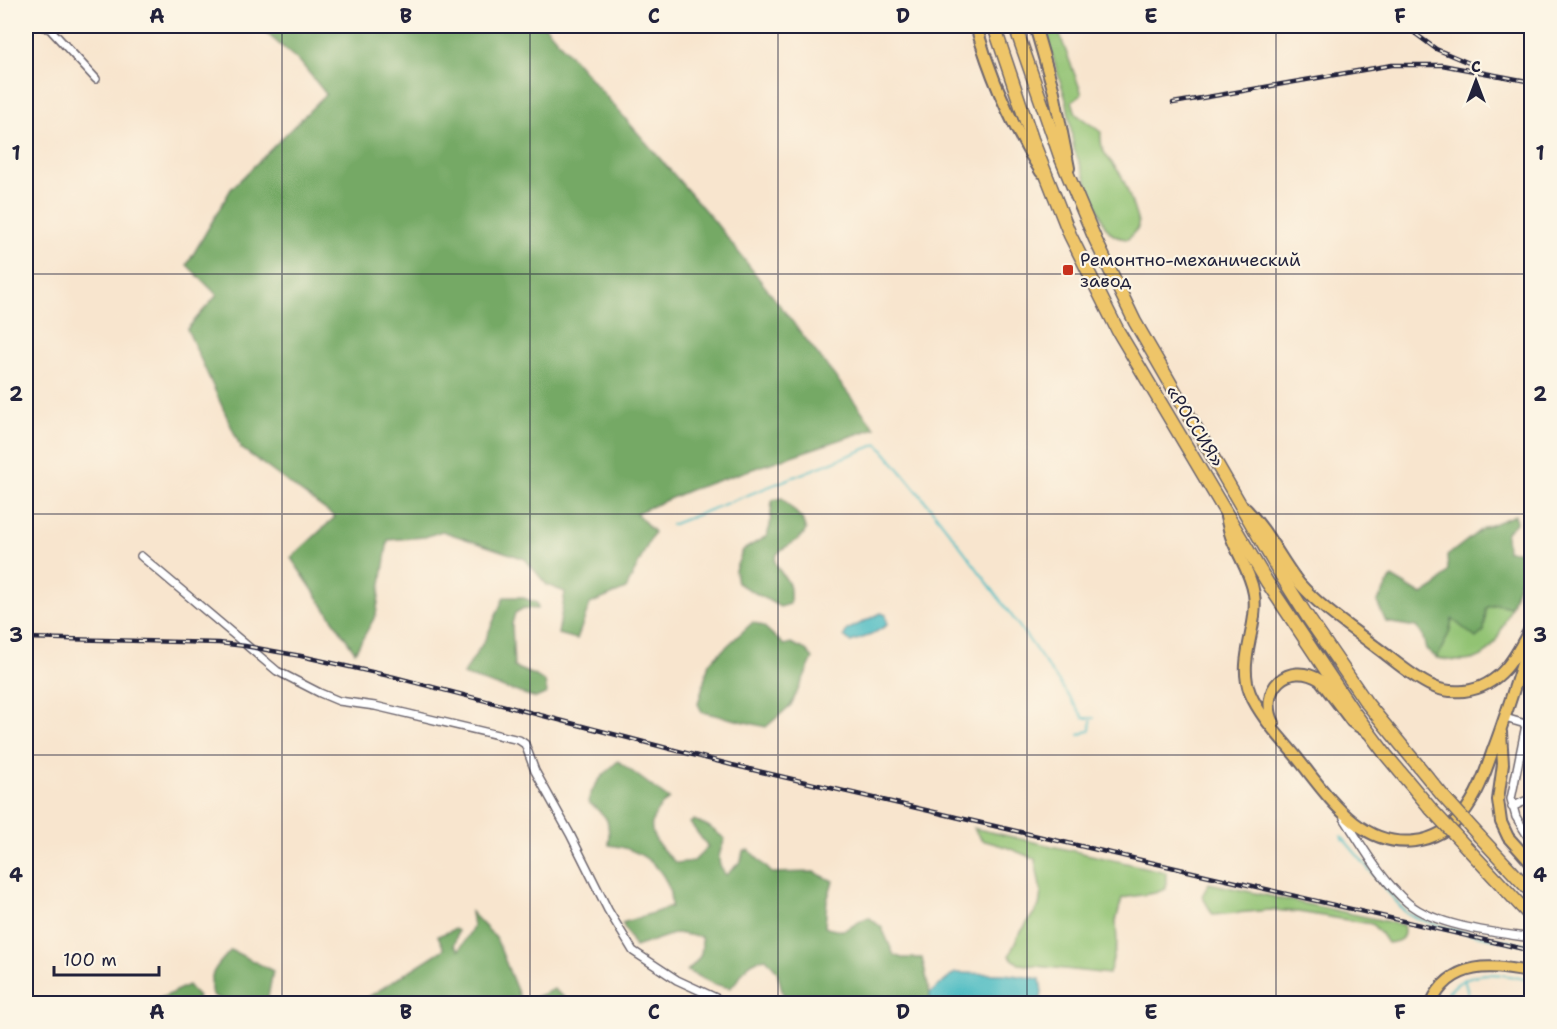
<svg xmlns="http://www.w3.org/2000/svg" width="1557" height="1029" font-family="'Shantell Sans',sans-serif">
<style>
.green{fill:#92c373;stroke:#5a7257;stroke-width:1.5}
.forest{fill:#75a965;stroke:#4c6650;stroke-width:1.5}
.water{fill:#4cbbc2;stroke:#376e7e;stroke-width:1.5}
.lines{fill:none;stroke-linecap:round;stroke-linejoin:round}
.stream{stroke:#4cbbc2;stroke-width:2}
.street-casing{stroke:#6d666e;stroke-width:10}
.primary-casing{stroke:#6d666e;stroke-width:14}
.highway-casing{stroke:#6d666e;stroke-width:15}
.street{stroke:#fff;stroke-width:7}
.primary{stroke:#eec569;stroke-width:10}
.highway{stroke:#eec569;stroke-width:12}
.rail-casing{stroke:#22223b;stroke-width:4.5}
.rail{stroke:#fcf5e5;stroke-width:2;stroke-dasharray:7;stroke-linecap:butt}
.highway-bridge-casing{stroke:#6d666e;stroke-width:15;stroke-linecap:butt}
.highway-bridge{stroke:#eec569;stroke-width:12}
.grid{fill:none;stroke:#22223b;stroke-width:1.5;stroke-opacity:0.55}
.poi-dot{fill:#c8321e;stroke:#fcf5e5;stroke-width:2}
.labels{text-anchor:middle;stroke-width:4.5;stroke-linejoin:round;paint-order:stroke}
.poi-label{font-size:18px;fill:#22223b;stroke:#fcf5e5;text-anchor:start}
.street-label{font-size:18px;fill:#22223b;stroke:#fcf5e5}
.neatline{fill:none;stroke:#22223b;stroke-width:2}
.grid-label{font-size:20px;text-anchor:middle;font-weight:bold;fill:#22223b}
</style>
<rect width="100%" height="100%" fill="#fcf5e5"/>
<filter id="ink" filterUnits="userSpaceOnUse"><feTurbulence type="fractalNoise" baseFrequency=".0167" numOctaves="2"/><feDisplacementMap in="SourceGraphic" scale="12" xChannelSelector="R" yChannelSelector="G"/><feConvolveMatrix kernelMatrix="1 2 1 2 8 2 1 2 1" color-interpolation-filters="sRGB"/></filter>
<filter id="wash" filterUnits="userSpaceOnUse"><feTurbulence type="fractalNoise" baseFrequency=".008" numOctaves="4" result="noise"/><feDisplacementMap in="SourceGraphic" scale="24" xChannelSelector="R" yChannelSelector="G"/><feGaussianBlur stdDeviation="1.35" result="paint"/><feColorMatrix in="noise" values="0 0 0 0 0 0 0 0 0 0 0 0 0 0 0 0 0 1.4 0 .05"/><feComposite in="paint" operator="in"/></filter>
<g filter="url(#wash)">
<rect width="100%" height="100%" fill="#f8e5ce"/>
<path class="green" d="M1043 26H1048L1050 29 1058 30 1082 94 1072 101 1076 114 1101 132C1099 156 1112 159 1122 177 1129 191 1133 208 1138 222V228L1128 239C1115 238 1111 235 1104 224L1074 149 1067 103Z
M1496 604 1511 607C1493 649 1489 669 1437 658L1449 633 1452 619 1484 631 1486 608Z
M973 828 1166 872V889L1155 893 1122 898 1116 921 1117 944 1109 974 1019 964 1009 956 1018 936 1039 906 1041 892 1035 859 1006 847 982 840Z
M1209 883 1403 925C1407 939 1399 942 1387 943L1381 934 1372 924 1298 912 1270 910 1213 915 1202 896Z"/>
<path class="forest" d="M258 26H545L715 222 875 428 690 490 636 513 654 532 626 589 590 604 577 639 558 634 565 592 547 585 525 559 442 531 425 537 388 540 376 615 355 652 291 558 335 517 241 448 187 329 217 295 187 265 231 189 326 94 301 63Z
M782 498 802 519 806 530C802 539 792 543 784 548 763 562 785 572 789 585 791 590 790 598 790 604L780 607 737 583 735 570 743 550 767 536 770 526 772 500Z
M1515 515 1516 523 1506 533 1507 551H1522L1531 531V568L1520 579 1511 607 1496 604 1486 608 1484 631 1476 638 1452 619 1449 633 1437 658 1426 649 1422 634 1416 627 1386 622 1377 602 1392 577 1422 595 1436 586 1448 571 1447 556 1483 528Z
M504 597H521L537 603 538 609 524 608 515 613 512 624 514 667 536 676 545 682 547 693 536 698 463 675 486 638Z
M753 622 763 626 784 645 791 643 806 650 813 658 791 705 766 727 702 712 698 704 709 663Z
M618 761 669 799C639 823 652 841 676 863L694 861 708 847 690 823 694 820 708 826 725 839C719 853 715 862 726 875L741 861 743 851 749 850 772 873 814 872 833 881 827 901 825 927C848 936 850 924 869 917L882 928 894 955 902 958H922L930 993V1003H794L783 994 777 971 766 958C742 962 745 975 730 988L714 984 687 971C700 959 704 954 701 937L676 933 635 947 622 923 671 907C672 871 643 849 609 845 609 817 609 819 588 802 592 784 605 773 618 761Z
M471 912 496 938 522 1003 554 989 565 998 568 1003H359L444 949 438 936 455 929 458 931 454 945 459 950 473 927Z
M231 950 273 971 267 1003 226 1002 212 995C207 973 217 966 231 950Z
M188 985 198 997 194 1003H151Z"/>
<path class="water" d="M881 613 886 615 887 625 871 635 851 642 844 636 847 630Z
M955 973 1005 974 1040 979 1042 992 1040 1003H930V993Z"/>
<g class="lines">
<path class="stream" d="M671 525 878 444C953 531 1018 624 1084 718H1094
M1079 735 1090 730 1091 721
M1341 836 1406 913C1441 930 1493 939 1532 945
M1464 979 1471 1004
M1441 1004C1461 965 1497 972 1532 981"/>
</g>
</g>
<g filter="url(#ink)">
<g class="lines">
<defs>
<path id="street" d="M42 26 50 29 96 79
M141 556 277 671 320 693 339 701 375 706 519 740 525 744 535 771 570 834 608 910 633 951 677 980 729 1004
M1505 718 1532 726
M1526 725 1511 799 1516 817 1532 843
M1512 807 1525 801 1532 802
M1344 818C1363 847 1381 880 1408 903 1435 926 1497 933 1532 938"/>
<path id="primary" d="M976 26C991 79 1012 126 1041 172
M1035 26 1054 92 1069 168
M1246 509C1268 531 1280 559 1299 583 1321 608 1350 627 1376 647 1394 660 1412 677 1432 686 1442 691 1453 692 1464 691 1501 687 1517 655 1532 625
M1226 517C1228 524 1229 532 1232 539 1239 557 1251 574 1254 594 1259 627 1237 660 1250 693 1260 717 1282 739 1298 759 1328 796 1360 848 1415 841 1433 839 1451 829 1462 815 1478 795 1485 773 1493 750 1508 711 1519 672 1532 633
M1274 723C1258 689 1288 660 1320 680L1352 722 1367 732
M1501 732 1503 764 1498 800 1501 822 1508 837 1532 864
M1431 1004C1450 960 1493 964 1532 973"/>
<path id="highway" d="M994 26 1032 139 1070 235 1118 331 1267 582 1353 711 1386 755 1431 809
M1015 26 1060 156 1095 239 1135 322 1281 575 1307 616 1366 702 1443 796
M1480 837 1532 893
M1468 849 1532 918"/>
</defs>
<use href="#street" class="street-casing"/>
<use href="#primary" class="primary-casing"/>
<use href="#highway" class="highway-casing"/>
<use href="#street" class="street"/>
<use href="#primary" class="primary"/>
<use href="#highway" class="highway"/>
<defs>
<path id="rail" d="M1405 26 1436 49 1469 63
M1173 103 1392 65H1442L1532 82
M26 638 219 643 245 646 301 656 394 677 732 765 1532 951"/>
</defs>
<use href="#rail" class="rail-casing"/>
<use href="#rail" class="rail"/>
<defs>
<path id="highway-bridge" d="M1443 796 1480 837
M1431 809 1468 849"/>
</defs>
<use href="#highway-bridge" class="highway-bridge-casing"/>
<use href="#highway-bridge" class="highway-bridge"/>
</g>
</g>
<path class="grid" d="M282 26V1004M530 26V1004M778 26V1004M1027 26V1004M1276 26V1004M26 274H1532M26 514H1532M26 755H1532"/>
<rect class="poi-dot" x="1062" y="264" width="12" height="12" rx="3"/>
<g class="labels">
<g class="poi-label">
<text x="1080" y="266">Ремонтно-механический<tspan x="1080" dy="21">завод</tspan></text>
</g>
<g class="street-label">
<text transform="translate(1195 426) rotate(58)" y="6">«РОССИЯ»</text>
</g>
</g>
<rect width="1557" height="1029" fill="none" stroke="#fcf5e5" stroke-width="66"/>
<g transform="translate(1476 81)" stroke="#fcf5e5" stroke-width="4.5" paint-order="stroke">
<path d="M0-4.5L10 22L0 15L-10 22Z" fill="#22223b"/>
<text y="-9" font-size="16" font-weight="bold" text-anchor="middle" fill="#22223b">С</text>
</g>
<path d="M54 966v9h105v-9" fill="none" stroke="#22223b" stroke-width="3"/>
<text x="63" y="966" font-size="18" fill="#22223b" stroke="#fcf5e5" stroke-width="4.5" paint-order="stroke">100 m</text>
<rect x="33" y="33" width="1491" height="963" class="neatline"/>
<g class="grid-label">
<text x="157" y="23">A</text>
<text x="406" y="23">B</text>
<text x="654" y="23">C</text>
<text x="903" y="23">D</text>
<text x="1151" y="23">E</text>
<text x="1400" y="23">F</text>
<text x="16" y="160">1</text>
<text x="1540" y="160">1</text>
<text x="16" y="401">2</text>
<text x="1540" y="401">2</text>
<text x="16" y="642">3</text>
<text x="1540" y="642">3</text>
<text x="16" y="882">4</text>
<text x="1540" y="882">4</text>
<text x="157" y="1019">A</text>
<text x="406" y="1019">B</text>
<text x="654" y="1019">C</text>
<text x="903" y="1019">D</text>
<text x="1151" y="1019">E</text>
<text x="1400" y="1019">F</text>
</g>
</svg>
